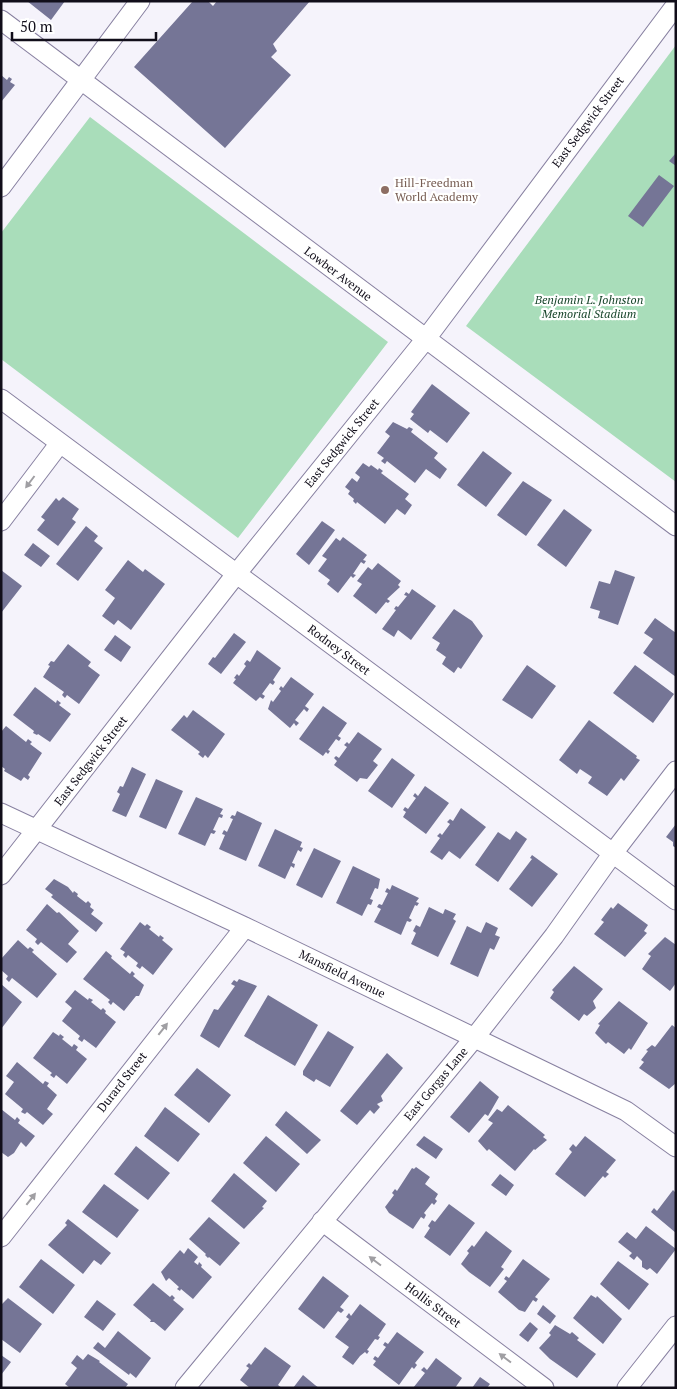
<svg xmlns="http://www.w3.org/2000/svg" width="677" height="1389" font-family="'PT Serif',serif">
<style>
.green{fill:#a9ddba}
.building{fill:#757596}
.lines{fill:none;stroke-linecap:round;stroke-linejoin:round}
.minor-casing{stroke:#8881a1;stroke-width:21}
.minor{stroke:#fff;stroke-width:19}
.oneway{fill:#a09fa3}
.education-dot{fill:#8d6e63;stroke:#fff;stroke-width:2}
.labels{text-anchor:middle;stroke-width:4.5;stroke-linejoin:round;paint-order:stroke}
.street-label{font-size:12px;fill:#110e1a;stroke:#fff}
.education-label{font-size:12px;fill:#785e54;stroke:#fff;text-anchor:start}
.park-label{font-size:12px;font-style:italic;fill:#17442a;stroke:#fff}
</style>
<rect width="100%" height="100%" fill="#f5f3fb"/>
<path class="green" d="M676 45V482L466 326Z
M90 117 388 342 238 538 1 359V233Z"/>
<path class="building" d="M27 1H65L51 20Z
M193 1H208L213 6 217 1H310L273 44 277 51 271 57 291 75 225 148 134 67Z
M1 75 7 80 9 77 12 79 10 82 15 85 1 102Z
M676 153V166L669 161Z
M659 175 674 186 643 227 628 216Z
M432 384 470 413 447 443 430 430 428 433 410 419 414 414 411 412Z
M393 422 407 429 409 427 413 429 411 432 438 453 434 458 447 469 440 479 426 469 415 483 387 461 385 464 381 461 384 458 377 453 390 436 385 432Z
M483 451 512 473 486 507 457 485Z
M363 463 369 467 371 465 378 470 379 468 383 471 381 473 409 494 405 499 412 505 405 515 397 509 385 524 357 502 356 504 353 501 354 499 348 494 350 491 345 487 352 478 357 482 359 479 360 477 355 473Z
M523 481 552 500 526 536 497 515Z
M63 497 79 509 72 519 76 522 58 546 37 530 45 520 41 517 56 498 59 501Z
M564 509 592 530 566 567 537 545Z
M322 521 335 530 309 565 296 554Z
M86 526 98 536 94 541 103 548 78 581 56 564Z
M343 537 367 555 363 560 366 561 364 564 361 562 353 574 356 575 353 578 351 576 338 593 327 584 330 580 318 571 327 559 322 556 336 538 340 541Z
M33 543 50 556 41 567 24 555Z
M128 560 143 572 145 569 165 584 131 630 118 620 114 625 102 616 115 598 105 590Z
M378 563 401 581 398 585 400 587 387 599 390 601 388 603 386 602 376 614 353 596 362 584 357 581 368 567 372 570Z
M1 570 22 586 1 613Z
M615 570 635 577 618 625 598 618 600 611 590 608 599 581 610 584Z
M412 589 436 606 411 640 398 630 394 637 382 629 396 610 394 609 396 606 398 607 407 596 404 595 406 592 409 594Z
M454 609 472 621 483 636 461 669 458 667 454 673 442 664 446 657 436 650 440 643 432 638Z
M655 618 676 633V677L643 653 653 639 644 633Z
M234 633 246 642 221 674 208 664 213 657 215 658Z
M115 635 131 647 121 662 104 650Z
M68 644 91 662 88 666 100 675 79 704 67 695 65 698 62 695 64 692 43 677 50 666 48 665 51 661 54 662Z
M257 650 281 668 273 680 275 682 273 685 270 683 262 694 265 696 263 699 260 697 256 701 233 683 236 679 234 678 237 674 239 676 246 666 244 664 247 660 250 662Z
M527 665 556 686 532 719 502 700Z
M635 665 674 694 653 723 613 693Z
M291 677 314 694 305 706 309 709 307 712 304 709 295 720 299 723 296 726 294 723 290 728 268 709 271 700 273 702 281 691 279 689 281 686 283 688Z
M35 687 56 703 57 700 61 703 59 705 71 714 50 742 38 734 37 735 33 733 34 731 13 715Z
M323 706 347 723 338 736 341 738 339 741 336 739 328 750 330 751 328 754 326 752 323 756 299 739Z
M193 710 225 734 208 758 205 755 203 758 198 754 200 752 171 730 184 715 187 718Z
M589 720 637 756 636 758 640 760 624 781 621 778 607 796 588 783 592 777 580 769 577 774 559 760Z
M6 726 26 742 28 739 32 742 30 744 42 753 28 775 30 777 28 780 24 777 21 781 4 771 5 769 1 766V732Z
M358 732 382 749 373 761 378 765 367 779 360 778 357 782 334 765 337 761 334 758 336 756 339 758 347 747 344 745 347 742 349 744Z
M392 758 415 775 392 808 368 791Z
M132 767 146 774 126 817 112 811 120 794 117 792 120 786 123 787Z
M156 779 183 791 166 829 139 817Z
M425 786 449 803 426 834 403 817 406 812 403 810 405 807 408 809 416 798 413 796 415 793 418 796Z
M196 797 223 809 220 814 223 815 222 818 219 817 213 830 216 831 214 834 211 833 205 846 178 834Z
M461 808 486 827 460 859 449 851 442 860 430 852 440 838 437 836 440 833 442 835 450 824 447 822 450 819 453 821Z
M237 811 262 823 246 861 219 849 225 835 222 834 224 830 227 832 233 819 230 818 232 815 235 816Z
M676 824V848L673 846V842L666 837Z
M275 829 302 842 300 847 303 848 301 852 298 850 292 863 295 864 294 868 291 866 285 879 258 866Z
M516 831 527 839 498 882 475 865 498 832 510 840Z
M314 848 341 861 322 898 296 885Z
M532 855 558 874 532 907 509 889 532 859 530 858Z
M353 866 380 879 378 889 375 888 370 899 373 900 371 905 368 904 362 916 336 903Z
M54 879 68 887 73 893 74 891 78 894 77 896 86 903 88 901 91 904 90 907 94 910 91 914 103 923 96 932 51 897 53 895 45 889Z
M392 885 419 898 416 902 419 903 417 906 415 905 409 918 412 920 410 922 407 921 401 935 374 922 381 909 377 907 379 904 382 905 388 893 385 892 387 888 390 890Z
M618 903 648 925 644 931 647 933 625 957 594 934 604 922 601 920 611 907 613 909Z
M47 904 57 913 59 912 79 931 68 944 77 952 67 963 41 942 38 945 35 942 37 939 26 930Z
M429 907 443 914 445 909 456 914 453 919 456 921 438 957 411 944 416 933 413 931 416 925 420 927Z
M140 922 145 926 147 924 151 927 149 929 159 937 160 935 164 938 162 940 173 949 153 975 142 966 140 969 136 966 138 963 128 955 126 958 123 955 125 952 120 949Z
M486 922 498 928 495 935 500 937 494 950 490 948 478 977 450 964 467 926 481 933Z
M665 937 676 945V983L670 991 642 969 651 956 648 954Z
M18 940 28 949 30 947 34 950 32 952 57 974 37 998 12 978 9 982 6 979 8 976 1 970V959Z
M106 951 112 956 111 958 130 974 132 971 135 974 133 976 144 985 139 996H136L124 1011 113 1002 111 1005 108 1002 110 1000 83 979Z
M574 966 603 989 593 1001 596 1008 587 1016 584 1014 579 1021 550 998 554 992 552 990Z
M239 979 257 986 219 1048 200 1036 214 1009 218 1010 235 986 231 984 234 980 237 982Z
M1 984 22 1002 1 1029Z
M75 990 88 1000 89 998 93 1000 91 1002 101 1010 103 1008 106 1011 105 1013 116 1022 96 1048 84 1039 82 1042 78 1039 80 1036 62 1021 72 1008 65 1002Z
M268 995 318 1025 295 1066 244 1036Z
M619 1001 648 1023 631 1050 629 1048 624 1054 608 1042 606 1044 595 1033 600 1025 598 1024Z
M672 1025 676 1028V1083L669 1089 639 1068 644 1062 641 1060 648 1051 646 1050 652 1045 655 1047Z
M328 1031 354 1047 330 1087 316 1079 314 1082 303 1075V1071Z
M53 1032 59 1036 60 1034 64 1037 62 1039 72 1047 74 1044 78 1047 76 1050 87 1059 67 1084 56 1075 54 1078 50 1075 52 1073 33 1058Z
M387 1053 403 1068 381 1096 383 1101 377 1104 380 1107 374 1114 370 1110 357 1125 340 1111Z
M17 1062 43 1084 45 1081 49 1083 47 1086 57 1095 47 1109 53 1114 43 1125 27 1112 25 1114 21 1112 23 1109 5 1094 14 1082 6 1076Z
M197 1068 231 1095 209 1123 174 1095Z
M480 1081 499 1097 488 1116 485 1114 469 1133 450 1117Z
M508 1105 545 1135 543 1137 547 1140 535 1150 534 1149 515 1171 489 1149 487 1151 478 1141 493 1123 488 1120 497 1109 502 1112Z
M165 1107 200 1134 178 1162 144 1136Z
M1 1109 15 1120 17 1117 20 1120 18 1123 35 1136 26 1147 21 1142 14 1153 8 1157 1 1152Z
M286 1111 321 1140 307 1154 275 1125Z
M266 1136 300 1164 276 1192 243 1163Z
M424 1136 443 1149 436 1159 416 1145Z
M585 1136 616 1160 606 1172 609 1174 605 1178 603 1176 585 1197 555 1174 572 1152 569 1149 573 1144 576 1147Z
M136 1146 170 1173 148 1200 114 1174Z
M416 1167 430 1177 425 1184 438 1194 435 1199 437 1201 434 1205 432 1203 424 1213 426 1215 424 1219 421 1217 413 1229 389 1213 385 1207 394 1195 392 1193 395 1189 397 1191 412 1168 414 1169Z
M234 1173 267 1201 262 1207 264 1208 244 1229 211 1201Z
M500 1174 514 1185 506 1196 491 1185Z
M104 1184 139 1210 117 1238 82 1212Z
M673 1190 676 1193V1233L651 1212 654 1208 657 1211Z
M449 1204 475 1223 450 1256 424 1237 430 1228 428 1226 432 1220 435 1222Z
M209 1217 240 1243 220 1266 209 1257 208 1258 205 1255 206 1254 189 1239Z
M68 1219 111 1253 101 1265 94 1260 83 1274 48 1245 67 1225 65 1223Z
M646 1226 676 1249 657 1274 650 1268 647 1270 642 1267V1261L637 1256 634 1260 629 1256 632 1253 618 1242 627 1232 636 1239Z
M486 1231 512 1251 501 1267 504 1269 490 1287 469 1272 461 1264 469 1253 467 1251 472 1245 474 1247Z
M188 1248 198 1257 194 1262 198 1265 199 1262 202 1265 201 1267 212 1277 193 1299 181 1289 180 1291 177 1289 179 1287 169 1278 166 1281 161 1272 180 1250 184 1254Z
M41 1259 75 1285 53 1314 19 1287Z
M523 1259 550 1279 535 1297 538 1299 536 1302 533 1300 525 1312 519 1310 498 1292 507 1281 504 1279 506 1276 509 1278Z
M618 1261 649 1284 629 1310 600 1284Z
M323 1276 349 1296 340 1307 344 1310 341 1313 338 1311 324 1329 298 1309Z
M153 1283 170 1297 172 1295 175 1298 173 1300 184 1309 165 1331 154 1322H150L151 1320 133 1305Z
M591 1295 596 1298 597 1296 622 1319 603 1344 573 1318Z
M8 1298 42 1324 20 1353 1 1339V1305Z
M97 1300 116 1314 103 1331 84 1317Z
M360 1304 386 1324 378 1336 380 1337 378 1340 375 1339 367 1350 369 1351 367 1354 365 1352 360 1356 353 1365 342 1357 349 1347 335 1337 349 1319 346 1317 349 1313 351 1316Z
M543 1305 556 1316 550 1324 537 1314Z
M530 1322 538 1329 528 1342 519 1335Z
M555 1325 570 1334 572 1332 579 1338 577 1340 596 1354 577 1378 550 1359 539 1348 551 1335 549 1333Z
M118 1331 151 1358 136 1378 130 1373 129 1375 93 1348 98 1342 105 1348Z
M397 1332 424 1352 415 1363 417 1365 414 1369 412 1367 399 1385 373 1365 376 1361 373 1359 375 1356 378 1358 386 1347 383 1345 385 1342 388 1344Z
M265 1347 291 1366 278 1385 282 1388H250L240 1380 249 1368 246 1366 249 1363 251 1365Z
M88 1354 100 1361 99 1362 128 1384 125 1388H70L65 1384 77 1368 71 1363 77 1355 83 1360Z
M1 1355 11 1362 1 1375Z
M436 1358 462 1378 455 1388H413L425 1373 421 1370 424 1367 427 1370Z
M303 1375 315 1385 319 1388H293Z
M480 1377 490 1384 487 1388H472Z"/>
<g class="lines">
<defs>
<path id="minor" d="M1 20 676 526
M1 187 140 1
M1 399 676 900
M1 521 60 443
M1 813 245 927 626 1111 676 1147
M1 875 237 573 425 340 676 5
M322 1221 544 1388
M1 1237 245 927
M185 1388 475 1037 554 936 613 853 676 771
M627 1388 676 1326"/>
</defs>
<use href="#minor" class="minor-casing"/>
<use href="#minor" class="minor"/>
</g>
<defs><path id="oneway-solid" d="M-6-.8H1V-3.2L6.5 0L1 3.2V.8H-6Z" transform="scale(1.25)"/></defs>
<g class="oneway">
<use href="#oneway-solid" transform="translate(30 482) rotate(127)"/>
<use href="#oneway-solid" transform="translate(163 1029) rotate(-52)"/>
<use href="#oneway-solid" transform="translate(31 1199) rotate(-52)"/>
<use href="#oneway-solid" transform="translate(375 1261) rotate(-143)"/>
<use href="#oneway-solid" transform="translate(505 1358) rotate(-143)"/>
</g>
<circle class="education-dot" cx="385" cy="190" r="5"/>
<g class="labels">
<g class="street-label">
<text transform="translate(588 122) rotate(-53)" y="4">East Sedgwick Street</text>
<text transform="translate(338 274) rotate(37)" y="4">Lowber Avenue</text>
<text transform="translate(342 443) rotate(-51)" y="4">East Sedgwick Street</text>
<text transform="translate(339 650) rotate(37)" y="4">Rodney Street</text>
<text transform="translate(91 761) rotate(-52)" y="4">East Sedgwick Street</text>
<text transform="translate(342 974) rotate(26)" y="4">Mansfield Avenue</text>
<text transform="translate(122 1082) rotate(-52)" y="4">Durard Street</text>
<text transform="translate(436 1084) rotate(-50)" y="4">East Gorgas Lane</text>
<text transform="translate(433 1305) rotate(37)" y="4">Hollis Street</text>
</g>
<g class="education-label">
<text x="395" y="187">Hill-Freedman<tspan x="395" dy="14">World Academy</tspan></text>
</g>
<g class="park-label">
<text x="589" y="304">Benjamin L. Johnston<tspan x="589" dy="14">Memorial Stadium</tspan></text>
</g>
</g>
<rect width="677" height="1389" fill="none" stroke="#110e1a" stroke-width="5"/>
<path d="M12 32v8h144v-8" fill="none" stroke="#110e1a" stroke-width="2.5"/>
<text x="20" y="32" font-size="15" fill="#110e1a" stroke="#ffffff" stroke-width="4" paint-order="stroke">50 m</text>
</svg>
